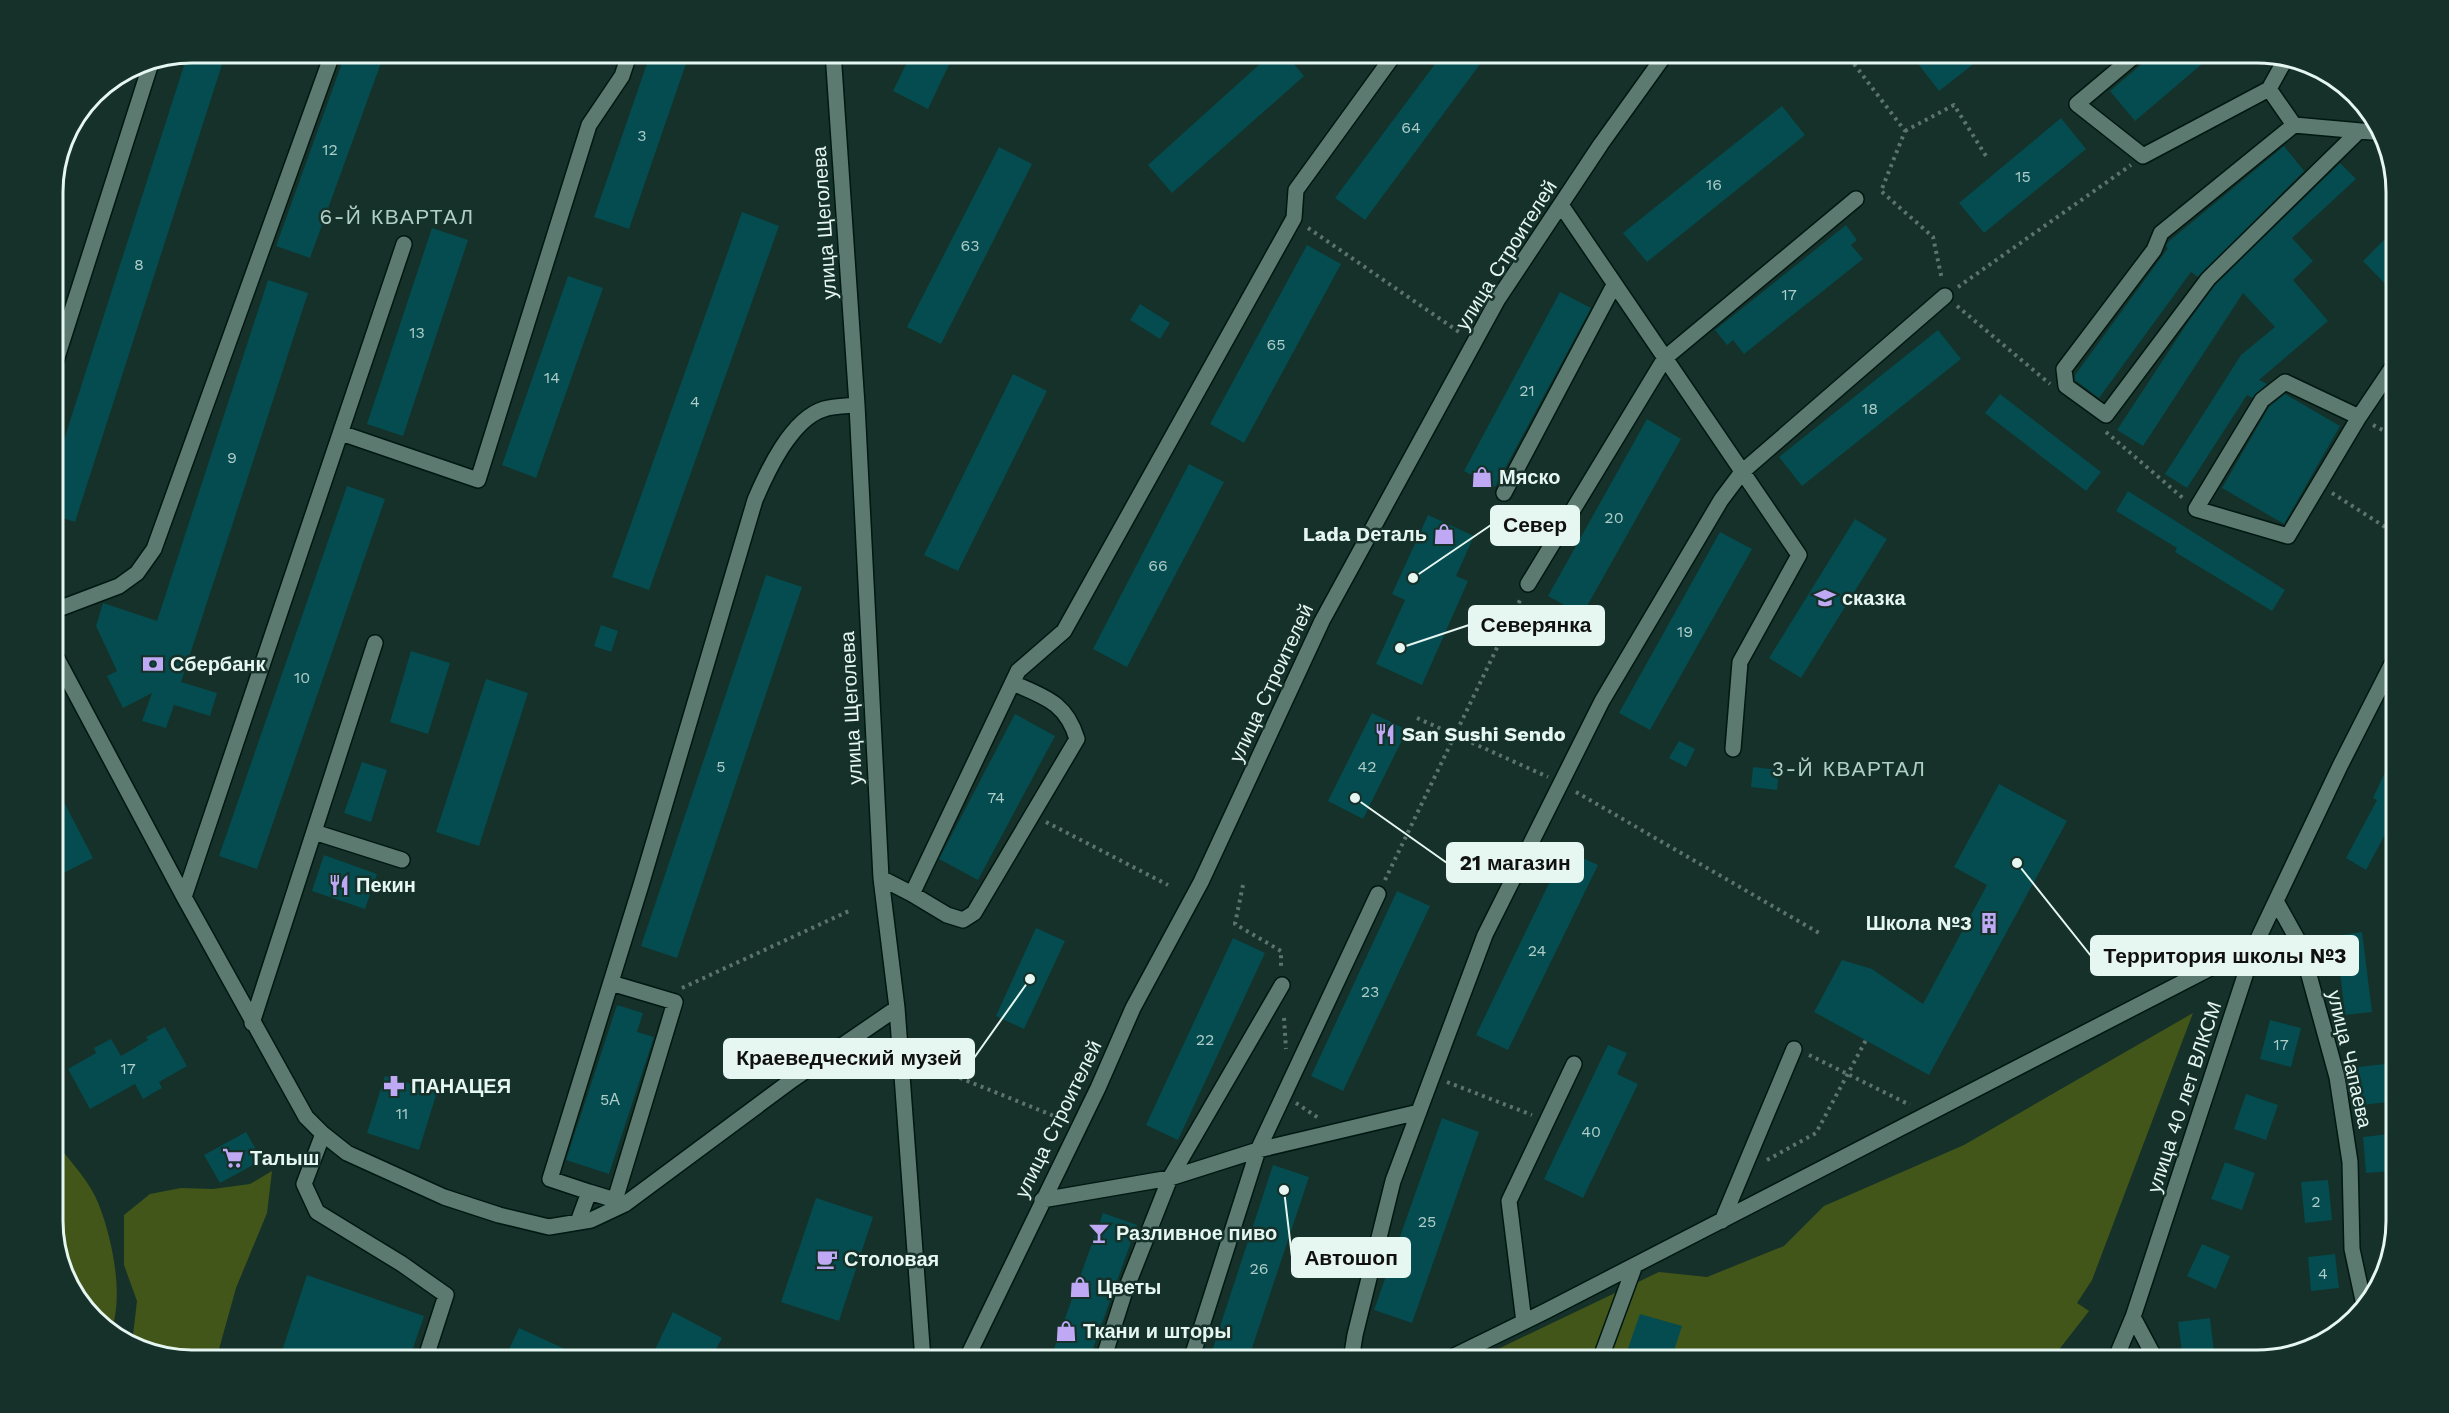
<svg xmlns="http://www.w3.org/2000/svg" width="2449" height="1413" font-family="'Work Sans',sans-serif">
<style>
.green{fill:#435619}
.building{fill:#044c4f}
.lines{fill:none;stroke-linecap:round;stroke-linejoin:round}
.minor-casing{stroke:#001812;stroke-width:18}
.path{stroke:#5c746d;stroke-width:4;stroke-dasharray:3 4.5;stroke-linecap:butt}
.minor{stroke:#5d7a71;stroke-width:15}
.labels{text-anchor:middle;stroke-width:5;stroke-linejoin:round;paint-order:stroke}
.number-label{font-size:16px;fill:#aeccc8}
.street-label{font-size:20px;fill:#e6f6f1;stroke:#153129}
.poi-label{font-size:20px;font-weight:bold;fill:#e6f6f1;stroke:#153129;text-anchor:start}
.neighbourhood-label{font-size:21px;letter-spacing:1.5px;fill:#b0d0c5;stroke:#153129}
.rim{fill:none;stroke:#e6f6f1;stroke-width:3}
.leader{fill:none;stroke:#e6f6f1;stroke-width:2}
.callout-dot{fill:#e6f6f1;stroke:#153129;stroke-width:2}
.callout{fill:#e6f6f1;stroke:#e6f6f1;stroke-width:2}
.callout-label{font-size:21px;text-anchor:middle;font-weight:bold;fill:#111}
</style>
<rect width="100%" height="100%" fill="#153129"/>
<path class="green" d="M2193 1013 2092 1280 2077 1303 2089 1311 2051 1360H1475L1659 1272 1707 1277 1784 1246 1824 1206 1964 1145Z
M53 1140C67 1157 85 1176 95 1196 111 1230 125 1295 111 1331L76 1298 53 1230Z
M272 1171 267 1213 236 1288 216 1360H192L132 1344 137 1301 124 1265V1215L150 1194 181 1188 213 1189 250 1184Z"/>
<path class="building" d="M226 52 75 522 53 515V474L188 53Z
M346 52H385L310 258 276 246Z
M651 52H690L629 229 594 217Z
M912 52H955L928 109 893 91Z
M1273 52H1284L1304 76 1172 193 1148 165Z
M1444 52H1489L1365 220 1335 198Z
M1909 52H1989L1939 91Z
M2156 52H2216L2135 121 2110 91Z
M1782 106 1805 135 1647 262 1623 233Z
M2061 118 2086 149 1984 233 1959 203Z
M2284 146 2304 171 2198 277 2191 272 2099 398 2075 380V375L2168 248 2166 246 2168 242Z
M999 147 1032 164 941 344 907 327Z
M2340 163 2356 179 2292 238 2313 261 2293 280 2328 321 2259 380 2267 384 2252 398 2247 395 2187 488 2165 474 2241 355 2275 327 2243 293 2143 446 2117 430 2186 325 2215 285Z
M742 212 779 226 649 590 612 577Z
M1846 225 1857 240 1851 245 1863 259 1744 354 1733 340 1727 345 1715 330Z
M432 228 468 240 403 436 367 424Z
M2396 228V295L2363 261Z
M1307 245 1341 264 1244 443 1210 424Z
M568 276 603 288 536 478 502 465Z
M268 280 308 293 181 682 217 693 210 716 174 705 166 728 142 721 152 693 123 708 107 676 117 671 96 626 103 603 157 621Z
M1560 292 1591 308 1495 487 1464 471Z
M1140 304 1170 323 1160 339 1130 320Z
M1938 330 1961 359 1802 486 1779 457Z
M1013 374 1047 391 958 571 924 555Z
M2000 394 2101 472 2086 491 1985 413Z
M2285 394 2340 426 2284 524 2222 488 2269 407Z
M1647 419 1681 439 1582 615 1548 596Z
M1189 464 1224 482 1127 667 1093 649Z
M347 486 385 499 257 869 219 856Z
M2128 491 2285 590 2272 611 2175 552 2177 548 2116 511Z
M1428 515 1474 536 1456 576 1468 581 1422 685 1376 664 1405 600 1392 594Z
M1855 519 1887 539 1801 678 1769 658Z
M1720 532 1752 549 1650 730 1619 713Z
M766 575 802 587 677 958 641 946Z
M601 625 618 631 611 652 594 646Z
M411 651 450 663 428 734 390 722Z
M486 679 528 693 479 846 436 832Z
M1372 713 1407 730 1363 819 1328 801Z
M1015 714 1055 736 978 880 939 859Z
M1679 741 1695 749 1686 767 1669 758Z
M2396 749V814L2366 870 2346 858 2377 800 2373 798Z
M362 762 387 770 371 822 344 813Z
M1753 767 1779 770 1777 790 1751 787Z
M53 781 93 858 62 874 53 857Z
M1999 784 2067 821 1929 1075 1814 1012 1842 960 1872 969 1923 1004 1987 885 1954 867Z
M1565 850 1598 865 1508 1050 1476 1035Z
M324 855 377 874 365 909 312 891Z
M1397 891 1430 906 1343 1091 1311 1076Z
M1036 928 1065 941 1024 1029 996 1016Z
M2362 932 2372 1012 2345 1015 2336 936Z
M1233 938 1265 953 1178 1140 1146 1125Z
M617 1005 643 1013 637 1032 654 1037 609 1174 566 1160Z
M2270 1020 2301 1028 2291 1067 2260 1059Z
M165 1027 187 1066 159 1082 162 1088 143 1099 135 1084 90 1109 68 1069 96 1053 94 1048 111 1039 121 1056 148 1040 146 1037Z
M1608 1045 1627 1053 1617 1074 1638 1084 1583 1198 1544 1179Z
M2385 1064 2388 1102 2361 1105 2358 1067Z
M385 1076 437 1092 419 1150 367 1133Z
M2246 1094 2278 1105 2266 1140 2234 1129Z
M1442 1118 1479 1132 1412 1323 1374 1310Z
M246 1132 262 1160 220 1183 204 1155Z
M2389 1134 2393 1171 2366 1173 2363 1137Z
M2225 1162 2255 1173 2242 1210 2211 1199Z
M1273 1165 1309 1177 1248 1360H1209Z
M2328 1180 2332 1220 2305 1223 2301 1182Z
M816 1198 873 1217 839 1321 781 1302Z
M1103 1213 1137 1225 1089 1360H1050Z
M2202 1244 2230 1256 2216 1289 2187 1276Z
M2335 1254 2339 1288 2311 1291 2308 1257Z
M307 1275 424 1316 409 1360H279Z
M673 1312 722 1338 710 1360H650Z
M1640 1314 1682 1326 1671 1360H1624Z
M2210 1318 2215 1360H2183L2178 1322Z
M519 1328 589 1360H504Z"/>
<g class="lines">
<defs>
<path id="minor" d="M833 52 857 405 881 878 897 1008 923 1360
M2139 52 2077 104 2143 156 2269 89
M2285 60 2269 89 2294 125 2372 132 2380 130
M2294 125 2161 233 2154 250 2064 369 2066 386 2106 415 2208 279 2359 131
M1561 205 1799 555 1740 662 1733 749
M53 370 152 60
M2285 382 2359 417 2288 536 2196 509 2262 400Z
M2359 417 2396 362
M341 433 478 480 589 125 622 76 630 52
M1504 493 1614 285
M1528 584 1665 358 1856 199
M53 611 119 586 137 573 154 549 333 52
M53 651 184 897 306 1117 323 1134 347 1153 444 1197 499 1215 549 1227 591 1220 625 1204 792 1080 897 1008
M314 832 402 860
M881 878 912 894 1018 671 1064 631 1294 218 1296 190 1396 52
M912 894 947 915 963 920 974 913 1077 739C1066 702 1044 697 1013 683
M184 897 404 244
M2276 901 2301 946 2337 1077 2350 1162 2352 1249 2364 1305
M252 1023 375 643
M323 1134 304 1184 317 1212 402 1264 446 1295 425 1360
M589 1192 615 1200 675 1002 611 983
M1042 1200 1170 1178 1258 1150 1419 1112
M1722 1221 1794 1049
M578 1222 589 1192 550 1179 641 885 755 500C767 472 791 419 824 409 834 406 846 406 857 405
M2133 1317 2156 1360
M1524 1322 1509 1201 1574 1064
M966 1360 1098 1088 1133 1008 1201 882 1322 621 1498 299 1601 144 1667 52
M1103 1360 1124 1294 1170 1178 1282 985
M1191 1360 1258 1150 1378 894
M1351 1360 1355 1335 1393 1181 1485 935 1602 701 1721 500 1742 472 1945 296
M1446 1360 1546 1311 2255 945
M1600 1360 1635 1265
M2115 1360 2133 1317 2255 945 2340 766 2396 656"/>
</defs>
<use href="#minor" class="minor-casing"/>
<path class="path" d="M1845 52 1905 131 1881 191 1933 237 1942 280
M1905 131 1954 105 1986 156
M1308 228 1462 334
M1958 287 2131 165
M1957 306 2050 384
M2373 425 2396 437
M2106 432 2184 499
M2332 493 2396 534
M1417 718 1548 777
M1576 792 1819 933
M1046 822 1168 885
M1385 880 1521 598
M1243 885 1235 924 1281 951V968
M682 988 849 911
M1284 1018 1286 1049
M1809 1055 1910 1105
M918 1061 1064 1120
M1447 1082 1532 1115
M1296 1103 1320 1119
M1767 1160 1816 1133 1866 1040"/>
<use href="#minor" class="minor"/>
</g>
<defs>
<symbol id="shop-bare" viewBox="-9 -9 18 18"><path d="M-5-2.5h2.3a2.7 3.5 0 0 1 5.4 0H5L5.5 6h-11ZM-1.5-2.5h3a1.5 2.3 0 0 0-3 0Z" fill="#bfa9f4" stroke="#153129" stroke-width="2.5" paint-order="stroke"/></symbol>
<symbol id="school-bare" viewBox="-9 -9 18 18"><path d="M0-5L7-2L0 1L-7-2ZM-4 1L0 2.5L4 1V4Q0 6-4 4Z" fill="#bfa9f4" stroke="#153129" stroke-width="2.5" paint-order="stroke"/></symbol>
<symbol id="bank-bare" viewBox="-9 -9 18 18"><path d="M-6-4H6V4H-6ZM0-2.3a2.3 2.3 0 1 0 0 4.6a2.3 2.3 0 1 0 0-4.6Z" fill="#bfa9f4" stroke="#153129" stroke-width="2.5" paint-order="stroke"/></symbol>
<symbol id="restaurant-bare" viewBox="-9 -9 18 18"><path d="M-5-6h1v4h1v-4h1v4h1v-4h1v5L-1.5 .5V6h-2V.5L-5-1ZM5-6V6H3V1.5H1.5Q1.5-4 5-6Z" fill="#bfa9f4" stroke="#153129" stroke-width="2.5" paint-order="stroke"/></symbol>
<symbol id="building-bare" viewBox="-9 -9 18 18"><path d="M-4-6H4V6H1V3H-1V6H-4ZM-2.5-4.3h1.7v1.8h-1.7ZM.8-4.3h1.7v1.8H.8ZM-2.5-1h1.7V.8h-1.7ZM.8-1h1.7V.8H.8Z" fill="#bfa9f4" stroke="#153129" stroke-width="2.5" paint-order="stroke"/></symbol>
<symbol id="pharmacy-bare" viewBox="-9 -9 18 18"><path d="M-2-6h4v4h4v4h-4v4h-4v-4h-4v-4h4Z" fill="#bfa9f4" stroke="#153129" stroke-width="2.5" paint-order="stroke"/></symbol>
<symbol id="supermarket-bare" viewBox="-9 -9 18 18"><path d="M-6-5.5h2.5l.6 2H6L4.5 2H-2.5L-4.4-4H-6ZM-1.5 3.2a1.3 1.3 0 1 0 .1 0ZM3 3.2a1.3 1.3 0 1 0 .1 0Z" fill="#bfa9f4" stroke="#153129" stroke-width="2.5" paint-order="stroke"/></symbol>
<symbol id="bar-bare" viewBox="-9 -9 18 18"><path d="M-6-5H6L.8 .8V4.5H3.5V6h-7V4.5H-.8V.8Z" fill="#bfa9f4" stroke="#153129" stroke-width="2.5" paint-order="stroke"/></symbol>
<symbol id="cafe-bare" viewBox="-9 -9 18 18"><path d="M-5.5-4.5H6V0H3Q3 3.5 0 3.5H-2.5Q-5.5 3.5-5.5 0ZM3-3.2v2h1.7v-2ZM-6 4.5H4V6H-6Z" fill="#bfa9f4" stroke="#153129" stroke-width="2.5" paint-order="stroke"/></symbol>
</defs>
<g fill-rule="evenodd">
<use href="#shop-bare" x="1467" y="462" width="30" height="30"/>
<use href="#shop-bare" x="1429" y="519" width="30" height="30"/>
<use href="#school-bare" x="1810" y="583" width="30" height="30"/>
<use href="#bank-bare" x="138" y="649" width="30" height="30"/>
<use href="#restaurant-bare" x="1370" y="719" width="30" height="30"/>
<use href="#restaurant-bare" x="324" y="870" width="30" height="30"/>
<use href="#building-bare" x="1974" y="908" width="30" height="30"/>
<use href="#pharmacy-bare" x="379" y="1071" width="30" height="30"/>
<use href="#supermarket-bare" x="218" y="1143" width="30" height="30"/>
<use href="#bar-bare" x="1084" y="1218" width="30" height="30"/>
<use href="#cafe-bare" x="812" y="1244" width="30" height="30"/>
<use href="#shop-bare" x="1065" y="1272" width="30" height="30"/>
<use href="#shop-bare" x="1051" y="1316" width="30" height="30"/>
</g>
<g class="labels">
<g class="number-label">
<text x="1411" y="133">64</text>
<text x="642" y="141">3</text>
<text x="330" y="155">12</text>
<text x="2023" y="182">15</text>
<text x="1714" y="190">16</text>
<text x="970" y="251">63</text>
<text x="139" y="270">8</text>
<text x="1789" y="300">17</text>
<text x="417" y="338">13</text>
<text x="1276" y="350">65</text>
<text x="552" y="383">14</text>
<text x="1527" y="396">21</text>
<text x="695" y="407">4</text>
<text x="1870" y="414">18</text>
<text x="232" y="463">9</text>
<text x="1614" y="523">20</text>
<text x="1158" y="571">66</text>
<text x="1685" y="637">19</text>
<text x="302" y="683">10</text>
<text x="721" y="772">5</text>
<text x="1367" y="772">42</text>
<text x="996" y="803">74</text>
<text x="1537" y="956">24</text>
<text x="1370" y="997">23</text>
<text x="1205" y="1045">22</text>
<text x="2281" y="1050">17</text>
<text x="128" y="1074">17</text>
<text x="610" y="1105">5А</text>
<text x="402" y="1119">11</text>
<text x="1591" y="1137">40</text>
<text x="2316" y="1207">2</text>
<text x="1427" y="1227">25</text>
<text x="1259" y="1274">26</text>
<text x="2323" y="1279">4</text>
</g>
<g class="street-label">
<text transform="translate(824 223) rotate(-94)" y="7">улица Щеголева</text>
<text transform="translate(1506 255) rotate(-58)" y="7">улица Строителей</text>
<text transform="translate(1271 683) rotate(-65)" y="7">улица Строителей</text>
<text transform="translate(851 708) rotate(-93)" y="7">улица Щеголева</text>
<text transform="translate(2350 1059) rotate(77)" y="7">улица Чапаева</text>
<text transform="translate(2184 1097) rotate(-72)" y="7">улица 40 лет ВЛКСМ</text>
<text transform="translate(1058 1119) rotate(-64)" y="7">улица Строителей</text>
</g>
<g class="poi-label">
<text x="1499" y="484">Мяско</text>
<text x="1427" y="541" text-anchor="end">Lada Dеталь</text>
<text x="1842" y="605">сказка</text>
<text x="170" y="671">Сбербанк</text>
<text x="1402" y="741">San Sushi Sendo</text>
<text x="356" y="892">Пекин</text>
<text x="1972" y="930" text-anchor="end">Школа №3</text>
<text x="411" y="1093">ПАНАЦЕЯ</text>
<text x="250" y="1165">Талыш</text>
<text x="1116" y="1240">Разливное пиво</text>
<text x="844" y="1266">Столовая</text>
<text x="1097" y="1294">Цветы</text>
<text x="1083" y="1338">Ткани и шторы</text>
</g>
<g class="neighbourhood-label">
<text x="397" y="224">6-Й КВАРТАЛ</text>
<text x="1849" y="776">3-Й КВАРТАЛ</text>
</g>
</g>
<path d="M0 0H2449V1413H0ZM192 63H2257A129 129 0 0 1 2386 192V1221A129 129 0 0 1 2257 1350H192A129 129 0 0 1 63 1221V192A129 129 0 0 1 192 63Z" fill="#153129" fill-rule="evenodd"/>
<path class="rim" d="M192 63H2257A129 129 0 0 1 2386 192V1221A129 129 0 0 1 2257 1350H192A129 129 0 0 1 63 1221V192A129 129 0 0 1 192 63Z"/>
<path class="leader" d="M1413 578L1491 525M1400 648L1469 625M1355 798L1447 863M2017 863L2091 956M1030 979L974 1058M1284 1190L1292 1257"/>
<g class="callout-dot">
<circle cx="1413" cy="578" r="6"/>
<circle cx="1400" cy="648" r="6"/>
<circle cx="1355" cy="798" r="6"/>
<circle cx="2017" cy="863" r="6"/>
<circle cx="1030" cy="979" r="6"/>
<circle cx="1284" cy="1190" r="6"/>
</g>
<g class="callout">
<rect x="1491" y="506" width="88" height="39" rx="6"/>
<rect x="1469" y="606" width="135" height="39" rx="6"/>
<rect x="1447" y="843" width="136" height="39" rx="6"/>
<rect x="2091" y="936" width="267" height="39" rx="6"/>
<rect x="724" y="1039" width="250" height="39" rx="6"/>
<rect x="1292" y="1238" width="118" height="39" rx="6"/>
</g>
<g class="callout-label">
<text x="1535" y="532">Север</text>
<text x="1536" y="632">Северянка</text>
<text x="1515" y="870">21 магазин</text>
<text x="2225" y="963">Территория школы №3</text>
<text x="849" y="1065">Краеведческий музей</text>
<text x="1351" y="1265">Автошоп</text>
</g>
</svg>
